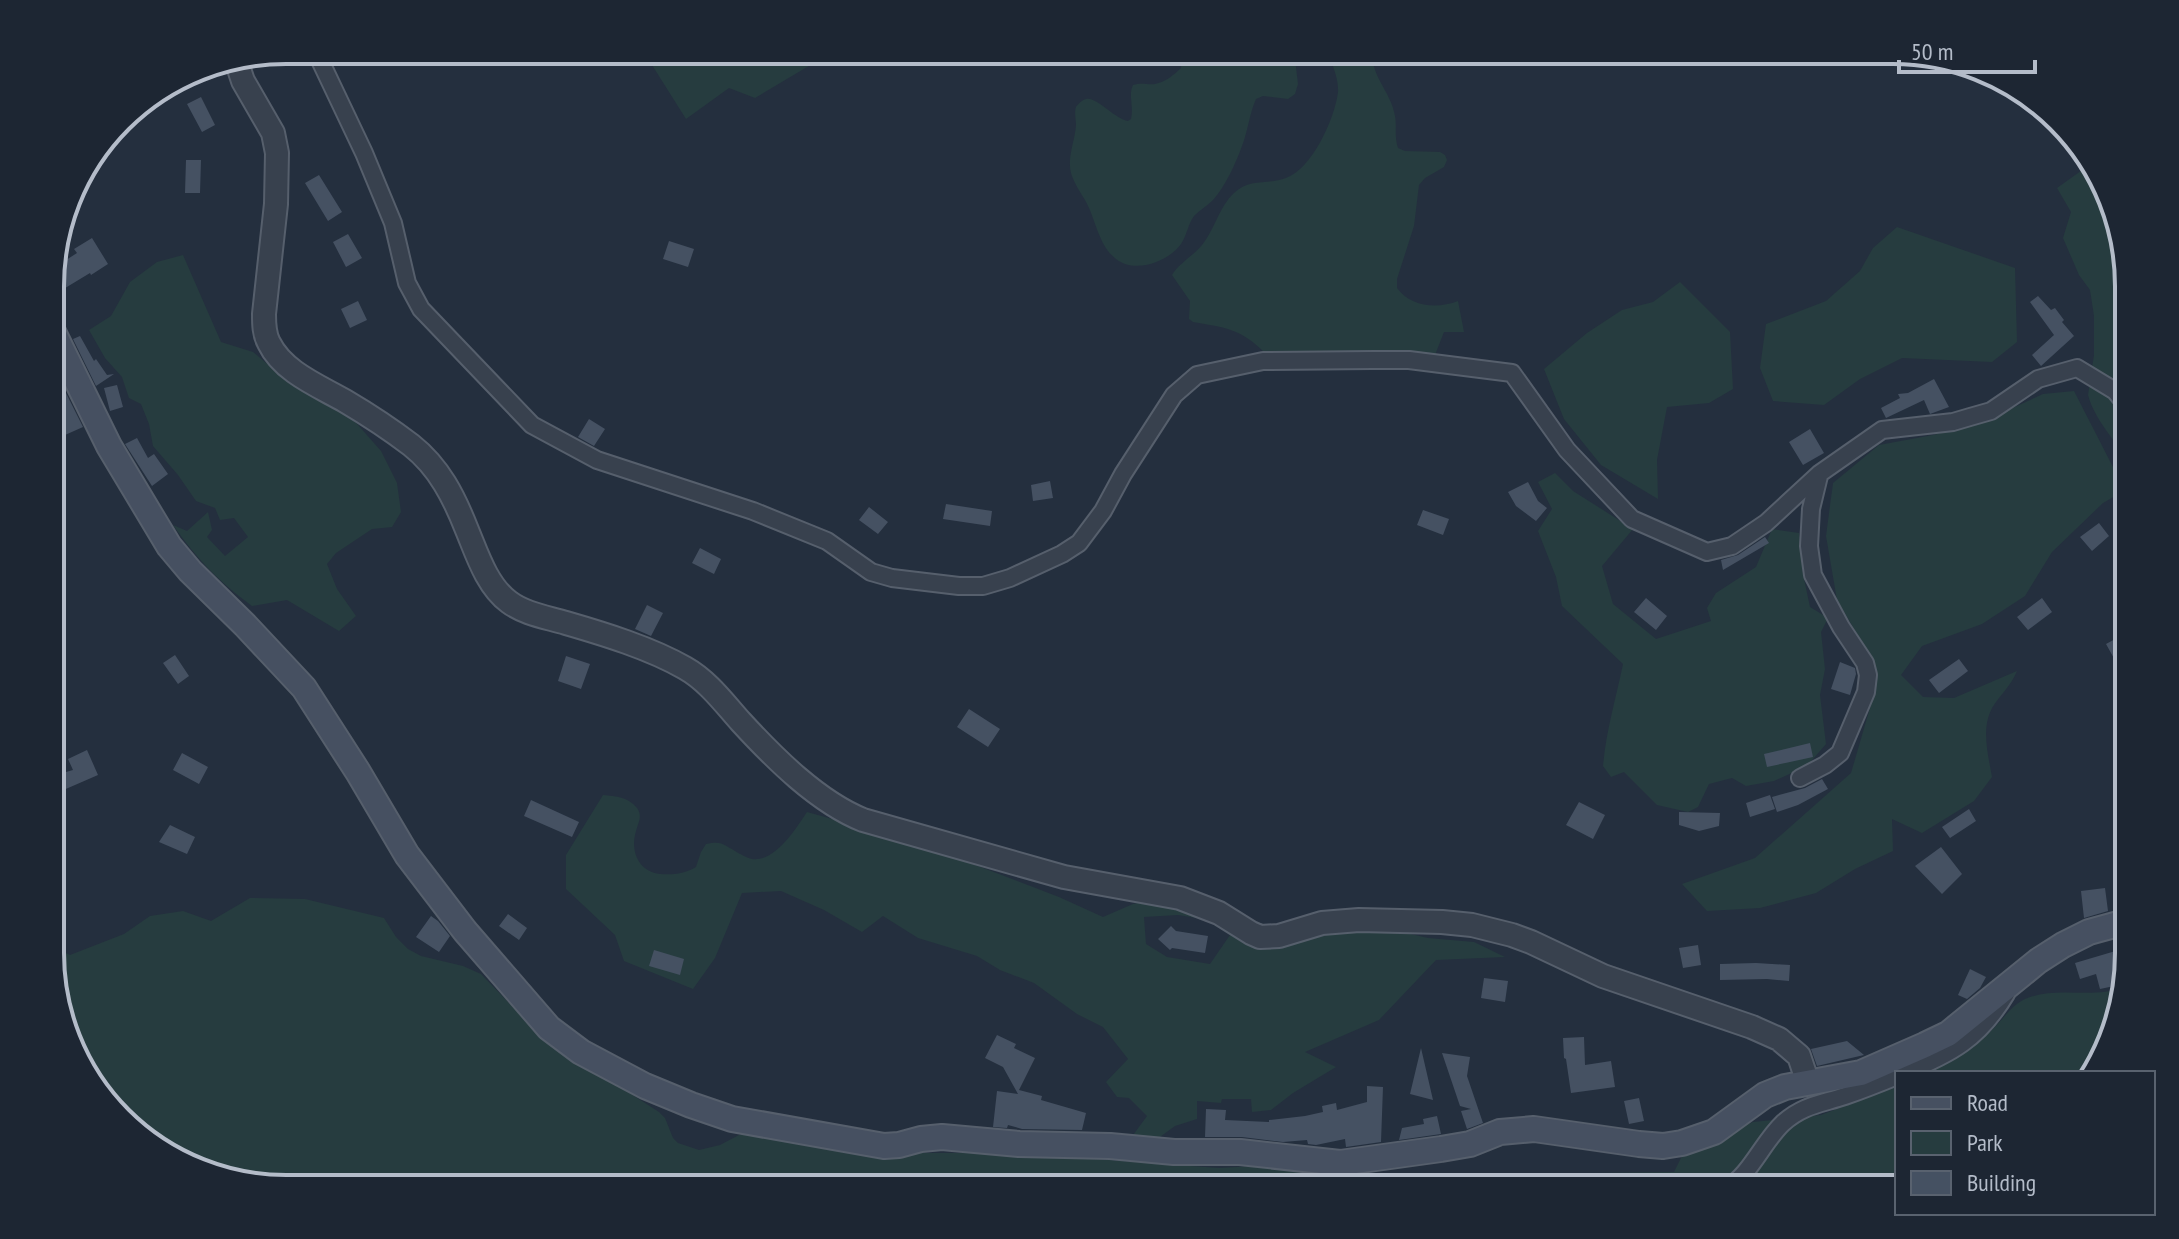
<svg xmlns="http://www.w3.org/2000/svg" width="2179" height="1239" font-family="'PT Sans Narrow',sans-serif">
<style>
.green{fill:#263c3f}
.building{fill:#455162}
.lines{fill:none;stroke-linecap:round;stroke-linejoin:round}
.minor-casing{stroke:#565f6c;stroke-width:20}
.tertiary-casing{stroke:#565f6c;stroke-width:26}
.secondary-casing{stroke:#565f6c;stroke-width:28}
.minor{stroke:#38414e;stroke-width:16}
.tertiary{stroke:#38414e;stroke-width:22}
.secondary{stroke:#465061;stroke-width:24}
.rim{fill:none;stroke:#b4bcc9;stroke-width:4}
</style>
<rect width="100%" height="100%" fill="#242f3e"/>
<path class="green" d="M645 50H841L829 54 755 98 729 88 686 119 652 65Z
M1182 50H1294L1298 84 1295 94 1288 99 1263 96 1256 99C1249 115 1248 131 1242 146 1235 165 1226 185 1213 200 1207 206 1200 210 1194 216 1188 224 1187 235 1181 244 1168 262 1135 274 1116 259 1098 245 1096 219 1085 200 1080 192 1074 183 1071 173 1067 157 1075 141 1076 125 1076 119 1074 112 1076 107 1078 104 1082 100 1086 99 1096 96 1115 119 1128 121L1131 119C1134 107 1128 95 1133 85 1142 82 1147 85 1155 84 1165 82 1174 75 1181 68Z
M1328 50H1372C1371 78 1391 91 1395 116 1397 127 1394 136 1398 148L1405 151 1440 152 1445 155 1447 160 1444 167 1425 178 1419 185 1414 226 1397 279V288C1411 307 1437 309 1458 301L1464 332H1444L1435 355 1265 353C1240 328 1226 328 1193 322L1189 319 1190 301 1172 275C1178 264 1193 256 1202 245 1215 229 1219 207 1234 193 1249 178 1268 185 1286 178 1312 169 1335 118 1338 92 1339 78 1331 63 1328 50Z
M2092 163 2128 270V463C2116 440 2095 421 2088 395L2094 355V316L2090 290 2079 275 2063 238 2071 212 2057 188Z
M1897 227 2015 268 2017 342 1992 362 1902 358 1860 379 1824 405 1773 401 1760 368 1766 324 1826 301 1860 271 1873 248Z
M183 255 221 342 253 352 278 373 343 408 381 451 397 483 401 512 392 527 372 529 336 553 327 564 337 589 356 616 339 631 287 600 252 606C218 581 197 559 173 525L187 531 208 512 212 530 207 537 225 556 248 537 234 518 220 520 215 508 196 501 178 475 153 446 149 424 141 404 129 398 122 377 105 358 89 330 111 316 130 282 157 262Z
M1680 282 1730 332 1733 389 1709 403 1667 407 1657 460 1658 499 1601 465 1564 419 1544 369 1587 333 1622 310 1653 302Z
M2074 391 2114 469 2122 492 2103 503 2052 552 2025 596 1982 624 1922 646 1901 675 1923 697 1954 698 2017 671C2011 686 2000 695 1992 708 1981 729 1988 754 1992 777L1974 801 1922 833 1892 819 1893 851 1855 869 1816 893 1760 908 1707 911 1682 884 1755 858 1851 773 1872 701 1876 666 1837 600 1826 536 1833 483 1879 445 1933 435 1982 422 2043 394Z
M1555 473 1573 491 1633 529 1602 566 1613 604 1656 639 1711 621 1707 608 1716 593 1756 567 1772 529 1799 533 1803 574 1810 607 1828 618 1821 632 1825 669 1820 695 1826 744 1807 766 1774 781 1746 786 1732 778 1709 784 1698 807 1688 812 1657 805 1624 772 1611 777 1603 766C1606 731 1616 698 1623 664L1562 606 1556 577 1538 531 1552 509 1538 482Z
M603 795C616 796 628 797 637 808 643 816 638 823 636 831 630 851 638 871 660 874 673 875 684 874 696 867L701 852 706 844C722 841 722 844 735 851 740 854 747 858 752 859 776 862 796 828 807 812L915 842 1059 897 1103 917 1133 904 1161 899 1222 922 1178 915 1144 917 1146 944 1167 957 1210 964 1230 935 1251 946 1310 939 1354 929 1385 928 1428 938 1474 942 1505 957 1436 960 1379 1020 1305 1052 1336 1067 1293 1093 1271 1110 1252 1112 1251 1099H1222L1221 1103 1197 1101V1119L1175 1126 1153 1142H1128L1147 1116 1129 1098 1117 1097 1106 1082 1128 1059 1103 1027 1077 1014 1034 983 1000 970 977 956 918 938 883 916 862 932 824 910 781 891 742 893 715 958 693 989 624 961 615 935 566 889V855Z
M250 898 305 899 384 918 396 937 408 949 421 956 463 966 481 974 541 1036 659 1112 665 1118 673 1138 678 1143 699 1150 720 1145 739 1135 762 1132 912 1153H1013L1219 1168 1254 1166 1333 1176 1674 1172 1686 1148 1711 1140 1753 1122 1821 1115 1897 1086V1189H286L168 1158 90 1084 52 983V946L70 955 124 934 150 916 183 911 211 921Z
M2123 987 2098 1070 2095 1073H1927C1952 1061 1973 1047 1994 1028 2004 1018 2012 1005 2025 999 2057 985 2092 1000 2123 987Z"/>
<path class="building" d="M201 97 215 125 202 132 187 104Z
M186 160H201L200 193H185Z
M319 175 342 212 328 221 305 183Z
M348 234 362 258 346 267 333 242Z
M92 238 108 264 91 275 90 273 52 296V269L77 253 74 249Z
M669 241 694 249 688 267 663 259Z
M2038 296 2051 310 2055 308 2064 320 2062 322 2074 336 2041 366 2032 355 2054 335 2030 302Z
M358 301 367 320 350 328 341 309Z
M80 336 94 361 96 359 107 375 114 374 96 386 73 339Z
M1934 379 1949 407 1930 414 1924 400 1886 418 1881 408 1900 398 1898 394 1908 393Z
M61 383 83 427 65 435 58 420 64 418 52 400V385Z
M117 385 123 407 110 411 104 388Z
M589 419 605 429 594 446 578 437Z
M1810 429 1824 453 1803 465 1789 442Z
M137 438 148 458 154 454 168 474 152 486 125 444Z
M1050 481 1053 498 1033 501 1031 485Z
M1528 482 1538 501 1547 508 1536 521 1516 506 1508 492Z
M946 504 992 511 990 526 943 519Z
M869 507 888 522 878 534 859 520Z
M1423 510 1449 519 1443 535 1417 525Z
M2099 523 2109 536 2092 551 2080 537Z
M1765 537 1769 543 1723 570 1721 560 1738 555Z
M700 548 721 559 714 574 692 563Z
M1646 598 1667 616 1656 630 1634 612Z
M2042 598 2052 612 2028 630 2017 617Z
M647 605 663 613 651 636 635 629Z
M2128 632V655L2116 662 2106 644Z
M175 655 189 676 178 684 163 663Z
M566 656 590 664 581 689 558 681Z
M1959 659 1968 671 1939 693 1929 680Z
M1840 662 1855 668 1856 674 1850 695 1831 689Z
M969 709 1000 729 988 747 957 727Z
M1810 743 1813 757 1767 767 1764 754Z
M87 750 98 775 52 795V776L73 770 68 759Z
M182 753 208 767 199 784 173 770Z
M1822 779 1828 789 1798 805 1777 812 1772 797 1805 788Z
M1770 795 1775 809 1750 817 1746 803Z
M531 800 579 822 572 837 524 816Z
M1579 802 1605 815 1593 839 1566 825Z
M1969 809 1976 821 1950 838 1942 827Z
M1679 812 1720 813 1719 826 1699 831 1679 825Z
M170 825 195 837 187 854 159 842Z
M1941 847 1962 874 1942 894 1915 866Z
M2105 888 2108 911 2084 918 2081 891Z
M508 914 527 928 519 940 499 926Z
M431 916 438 921 450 936 439 952 416 937Z
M1171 926 1176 931 1208 936 1205 953 1172 948 1170 950 1158 939Z
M1698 945 1701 965 1683 968 1679 948Z
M2129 947V968L2124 984 2100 989 2096 974 2080 979 2075 963Z
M654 950 684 959 680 975 649 966Z
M1756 963 1790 965 1789 981 1767 979 1720 980V964Z
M1970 969 1986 977 1980 988 1967 999 1958 995Z
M1484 978 1508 981 1505 1002 1481 998Z
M997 1035 1016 1044 1014 1048 1035 1058 1019 1090 1042 1096 1041 1100 1086 1113 1082 1130 1022 1129 1008 1125 1007 1128 993 1127 997 1091 1018 1094 1003 1067 985 1058Z
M1584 1037 1585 1065 1611 1061 1615 1087 1571 1093 1566 1059 1564 1058 1563 1038Z
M1847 1041 1864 1055 1817 1066 1811 1049Z
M1421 1048 1433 1100 1410 1094Z
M1442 1053 1470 1057 1467 1076 1483 1123 1467 1129 1461 1111 1471 1109 1460 1106Z
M1367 1086 1383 1087 1381 1142 1346 1147 1345 1139 1316 1145 1308 1144 1307 1140 1283 1142 1242 1137H1205L1206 1109 1226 1110 1225 1120 1269 1122V1120L1305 1116 1323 1112 1322 1106 1336 1103 1337 1110 1367 1102Z
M1639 1098 1644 1121 1629 1124 1624 1101Z
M1437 1116 1441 1134 1399 1140 1402 1128 1424 1124 1423 1119Z"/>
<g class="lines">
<defs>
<path id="minor" d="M317 54 364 153 393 223 407 283 421 309 532 425 597 460 753 511 827 541 871 572 892 578 959 586H983L1010 578 1062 554 1079 543 1103 511 1123 474 1174 395 1197 375 1263 361 1372 360H1409L1512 373 1567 450 1632 519 1707 552 1732 546 1766 523 1819 474 1882 430 1953 422 1970 417 1991 411 2038 379 2077 368 2115 391 2128 407
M1800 778 1825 765 1840 753 1866 692 1868 675 1865 663 1841 627 1813 575 1809 546 1811 509 1819 476
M1904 1073C1951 1054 1979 1039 2006 994
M1726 1189C1751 1174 1762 1143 1783 1123 1803 1105 1821 1104 1845 1096 1862 1090 1880 1083 1897 1076"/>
<path id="tertiary" d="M306 50 317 54 326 50
M236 60 243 81 273 133 277 153 276 204 264 314C264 324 264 334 269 343 283 372 319 386 345 401 367 414 390 429 411 445 439 467 454 497 467 530 477 554 487 586 509 602 525 614 546 617 566 623 604 634 650 648 685 668 708 681 724 703 741 722 774 758 818 802 863 820L1064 877 1180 898 1219 913 1251 933 1260 937 1279 936 1322 923 1359 920 1442 922 1472 925 1512 935 1531 942 1603 976 1752 1027 1779 1039 1799 1056 1808 1083"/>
<path id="secondary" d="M52 330 109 446 169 546 190 571 245 625 304 688 358 772 407 855 465 931 549 1028 581 1052 645 1086 691 1105 732 1119 884 1146 899 1145 921 1139 942 1137 1019 1144 1110 1146 1174 1152H1240L1340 1163 1441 1149 1470 1144 1500 1132 1534 1129 1639 1144 1663 1146 1682 1143 1714 1132 1765 1095 1785 1087 1861 1073 1925 1045 1948 1034 2038 961 2063 945 2089 932 2129 921"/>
</defs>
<use href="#minor" class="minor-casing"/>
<use href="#tertiary" class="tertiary-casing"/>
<use href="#secondary" class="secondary-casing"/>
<use href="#minor" class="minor"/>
<use href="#tertiary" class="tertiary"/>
<use href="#secondary" class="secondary"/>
</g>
<path d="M0 0H2179V1239H0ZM286 64H1893A222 222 0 0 1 2115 286V953A222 222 0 0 1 1893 1175H286A222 222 0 0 1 64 953V286A222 222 0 0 1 286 64Z" fill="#1d2633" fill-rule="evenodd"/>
<path class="rim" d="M286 64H1893A222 222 0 0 1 2115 286V953A222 222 0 0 1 1893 1175H286A222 222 0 0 1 64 953V286A222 222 0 0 1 286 64Z"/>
<rect x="1895" y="1071" width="260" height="144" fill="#1d2633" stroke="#59626f" stroke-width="2"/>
<rect x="1911" y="1097" width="40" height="12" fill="#465061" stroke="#59626f" stroke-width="2"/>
<text x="1967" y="1111" font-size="24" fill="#b4bcc9">Road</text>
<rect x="1911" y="1131" width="40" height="24" fill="#263c3f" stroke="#59626f" stroke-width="2"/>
<text x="1967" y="1151" font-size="24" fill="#b4bcc9">Park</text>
<rect x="1911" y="1171" width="40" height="24" fill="#455162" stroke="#59626f" stroke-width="2"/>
<text x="1967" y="1191" font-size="24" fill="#b4bcc9">Building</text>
<path d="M1899 60v12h136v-12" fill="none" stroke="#b4bcc9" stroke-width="4"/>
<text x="1911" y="60" font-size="24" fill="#b4bcc9" stroke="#1d2633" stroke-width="6" paint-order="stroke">50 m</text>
</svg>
